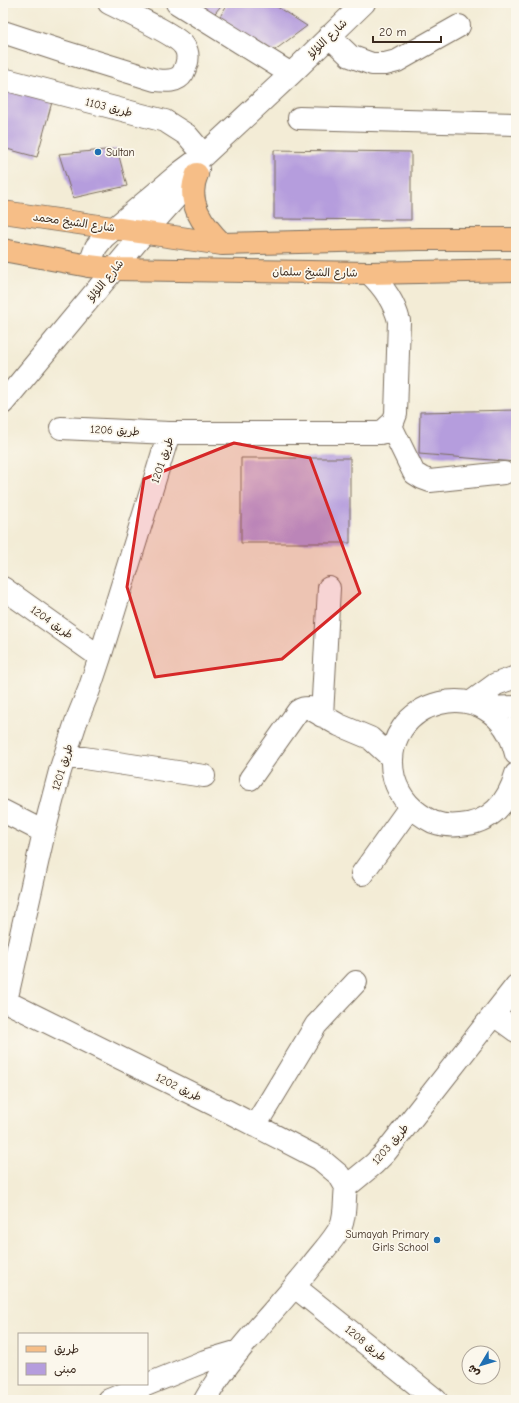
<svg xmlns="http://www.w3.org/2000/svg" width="519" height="1403" font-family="'Comic Neue','Playpen Sans Arabic',sans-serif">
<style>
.building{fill:#b59ddd}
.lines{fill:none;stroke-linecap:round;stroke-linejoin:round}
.minor-casing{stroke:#7b6e5e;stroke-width:24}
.major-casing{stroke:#7b6e5e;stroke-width:24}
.minor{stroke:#fff;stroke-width:22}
.major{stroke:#f6be87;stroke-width:22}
.marked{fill:#d62828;fill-opacity:0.2;stroke:#d62828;stroke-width:3;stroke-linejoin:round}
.poi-dot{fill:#1f6fb2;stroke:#fbf7ec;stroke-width:1.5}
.labels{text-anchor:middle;stroke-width:3.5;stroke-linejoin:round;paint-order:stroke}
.street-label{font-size:11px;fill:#3b2a1e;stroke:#fbf7ec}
.poi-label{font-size:11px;fill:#3b2a1e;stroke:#fbf7ec;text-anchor:start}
</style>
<rect width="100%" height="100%" fill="#fbf7ec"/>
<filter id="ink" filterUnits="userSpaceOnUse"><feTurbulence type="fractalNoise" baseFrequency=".025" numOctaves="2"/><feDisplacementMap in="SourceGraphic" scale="8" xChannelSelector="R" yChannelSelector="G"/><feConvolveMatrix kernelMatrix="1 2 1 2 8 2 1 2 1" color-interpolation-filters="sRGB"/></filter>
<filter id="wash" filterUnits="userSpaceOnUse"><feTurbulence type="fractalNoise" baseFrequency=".012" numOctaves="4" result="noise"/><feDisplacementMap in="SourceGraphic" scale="16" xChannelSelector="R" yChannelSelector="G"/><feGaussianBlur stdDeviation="0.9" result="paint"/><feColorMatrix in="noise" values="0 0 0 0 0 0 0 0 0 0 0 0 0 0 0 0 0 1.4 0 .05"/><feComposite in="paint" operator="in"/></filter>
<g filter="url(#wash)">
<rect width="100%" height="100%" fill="#f3ecd6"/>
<g id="blocks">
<path class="building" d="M189 3H223L212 17Z
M228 3H271L307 26 267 56 218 20Z
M3 87 52 102 37 157 3 148Z
M117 149 127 186 73 198 59 154Z
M274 150 411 152V220L274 219Z
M516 410V462L419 454 420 412Z
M241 458H350V543H241Z"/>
</g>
</g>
<g filter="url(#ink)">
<use href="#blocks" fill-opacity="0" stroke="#7b6e5e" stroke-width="1"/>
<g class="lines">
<defs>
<path id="minor" d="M177 3 291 74
M3 32 61 51 155 80C164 81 177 83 183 73 187 65 190 54 184 46 177 35 124 11 109 3
M329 36 350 56 372 64H385L397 61 459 26
M3 79 165 121 187 135 204 155
M299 118 516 124
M89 266 96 247 104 237 181 172 204 155 291 74 364 3
M3 403 145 232 197 174 198 169
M391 426 414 473 422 478 430 481 504 473
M61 428 169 433H381L393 422 396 414 399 321C394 301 384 287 369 273
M3 588 100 657
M470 703 496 684 516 677
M484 708 516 707
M322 716 329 588
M516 754C495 665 375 699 394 778 400 799 413 812 433 822 441 825 451 826 460 825 491 823 508 803 516 774
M65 758H84L204 776
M250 779 298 711C302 708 304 708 309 708L339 725 370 738 392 758
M3 811 44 832
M362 874 410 807
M3 1000 227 1111 320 1159 339 1175 346 1187
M6 1001 44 832 60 771 76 722 89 690 100 657 169 433
M494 1015 516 1031
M255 1126 316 1025 356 982
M295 1287 436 1400
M109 1400 205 1361 239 1351
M205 1400C233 1350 277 1310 312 1265 321 1253 334 1240 341 1226 346 1213 344 1200 346 1187L374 1164 385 1153 516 986"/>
<path id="major" d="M197 174C185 202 203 225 222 244
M3 212 222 244 419 239H516
M3 250 89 266 114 269 369 273 516 270"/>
</defs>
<use href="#minor" class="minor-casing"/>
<use href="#major" class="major-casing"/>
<use href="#minor" class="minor"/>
<use href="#major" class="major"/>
</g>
</g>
<path class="marked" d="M234 443 310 458 360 593 282 659 155 677 127 587 144 479Z"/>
<g class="poi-dot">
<circle cx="98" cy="152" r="4"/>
<circle cx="437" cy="1240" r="4"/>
</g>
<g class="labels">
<g class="street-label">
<text transform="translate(327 38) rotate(-44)" y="4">شارع اللؤلؤ</text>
<text transform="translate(109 107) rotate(14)" y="4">طريق 1103</text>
<text transform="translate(74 222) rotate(8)" y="4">شارع الشيخ محمد</text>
<text transform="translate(315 272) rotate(1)" y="4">شارع الشيخ سلمان</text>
<text transform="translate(105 280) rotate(-50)" y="4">شارع اللؤلؤ</text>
<text transform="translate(115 430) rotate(3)" y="4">طريق 1206</text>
<text transform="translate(162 460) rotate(-71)" y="4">طريق 1201</text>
<text transform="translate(52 622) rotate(35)" y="4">طريق 1204</text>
<text transform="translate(62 767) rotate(-73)" y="4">طريق 1201</text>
<text transform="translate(179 1087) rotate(26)" y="4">طريق 1202</text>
<text transform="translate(390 1144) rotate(-49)" y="4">طريق 1203</text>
<text transform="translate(366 1343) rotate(39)" y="4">طريق 1208</text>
</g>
<g class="poi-label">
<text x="106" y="156">Sultan</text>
<text x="429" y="1238" text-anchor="end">Sumayah Primary<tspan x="429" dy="13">Girls School</tspan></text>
</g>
</g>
<rect width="519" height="1403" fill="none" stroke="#fbf7ec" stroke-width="16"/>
<rect x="18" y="1333" width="130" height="52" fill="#fbf7ec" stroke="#aea59a"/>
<rect x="26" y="1346" width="20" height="6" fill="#f6be87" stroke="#aea59a"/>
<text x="54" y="1353" font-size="12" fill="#3b2a1e">طريق</text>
<rect x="26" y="1363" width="20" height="12" fill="#b59ddd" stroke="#aea59a"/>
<text x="54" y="1373" font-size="12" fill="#3b2a1e">مبنى</text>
<g transform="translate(481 1365) rotate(232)"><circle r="19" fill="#fbf7ec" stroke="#aea59a"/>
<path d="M0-3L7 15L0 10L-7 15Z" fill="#1f6fb2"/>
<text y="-6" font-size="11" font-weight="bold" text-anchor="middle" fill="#3b2a1e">ش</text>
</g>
<path d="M373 36v6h68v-6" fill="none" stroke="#3b2a1e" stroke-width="2"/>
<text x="379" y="36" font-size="12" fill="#3b2a1e" stroke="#fbf7ec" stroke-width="3" paint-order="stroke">20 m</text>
</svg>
